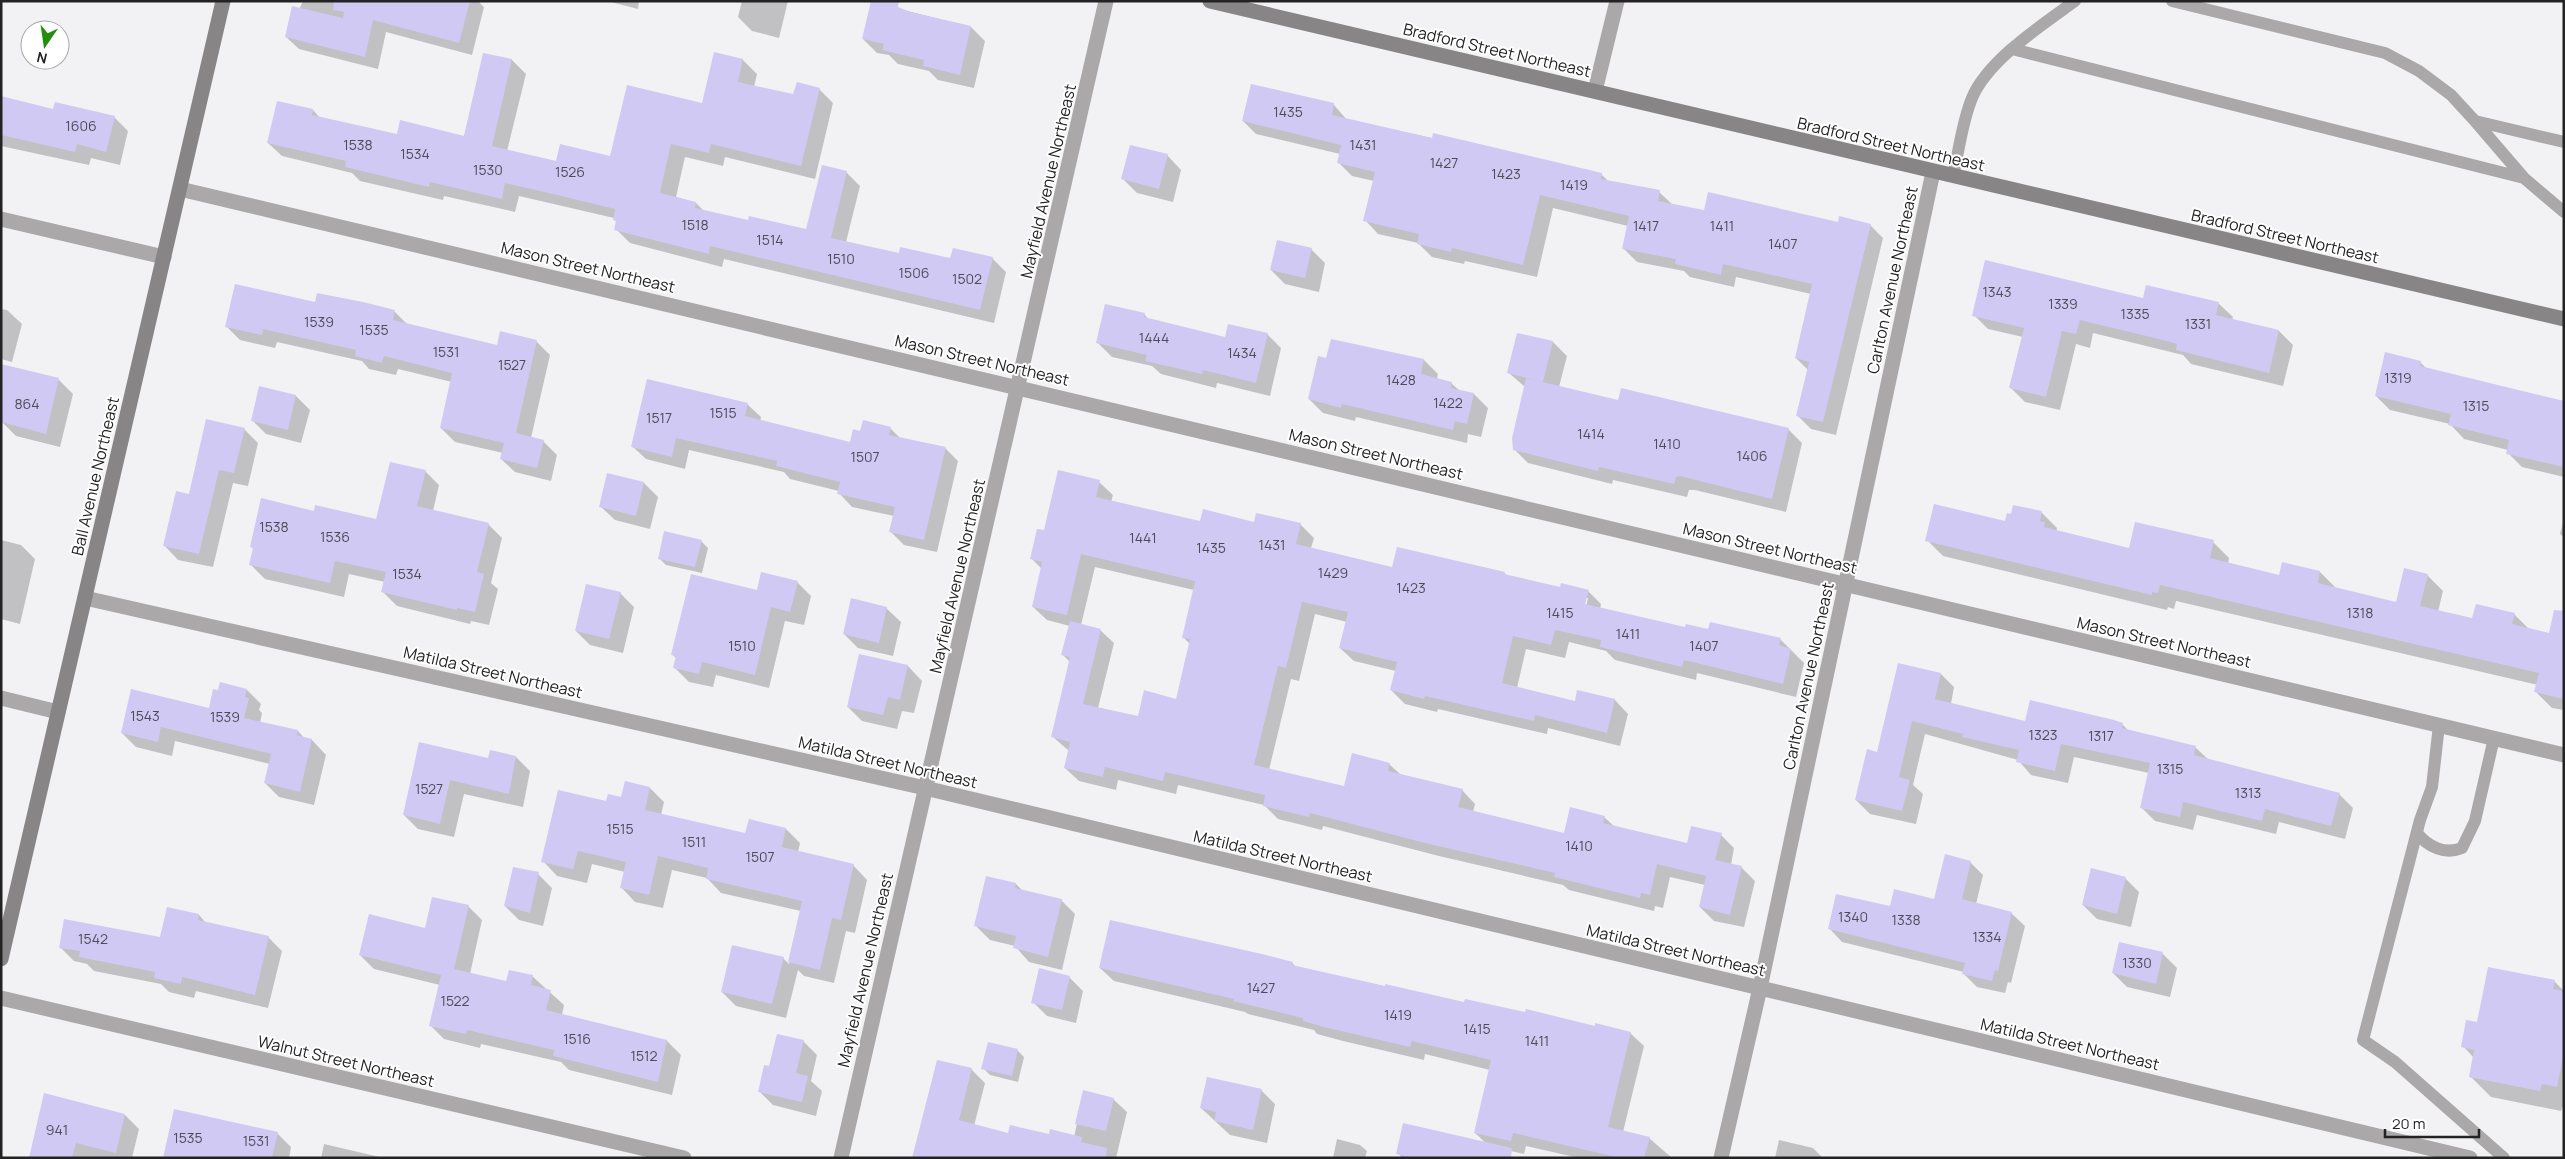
<svg xmlns="http://www.w3.org/2000/svg" width="2565" height="1159" font-family="Manrope,sans-serif">
<style>
.shadow{fill:#0003;fill-rule:evenodd}
.building{fill:#cfc9f4}
.lines{fill:none;stroke-linecap:round;stroke-linejoin:round}
.lane{stroke:#aaa8a8;stroke-width:12}
.street{stroke:#aaa8a8;stroke-width:15}
.secondary{stroke:#878585;stroke-width:15}
.labels{text-anchor:middle;stroke-width:4;stroke-linejoin:round;paint-order:stroke}
.number-label{font-size:14px;fill:#4e4c58}
.street-label{font-size:16px;fill:#232324;stroke:#fff}
</style>
<rect width="100%" height="100%" fill="#f2f1f4"/>
<path class="shadow" d="M303 1H478L484 7 472 55 386 32 378 69 299 49 286 37Z
M607 1H639L638 9Z
M742 1H788L779 38 752 31 738 17Z
M872 2 971 27 985 41 974 88 938 80 929 71 898 64 889 55 877 53 863 39Z
M484 54 512 60 526 74 507 151 557 162 611 158 703 104 715 54 743 60 757 74 754 87 794 96 819 89 833 103 815 179 725 157 723 166 685 157 676 197 696 203 705 212 748 222 807 231 846 172 860 186 846 242 900 255 951 260 992 258 1006 272 994 323 724 259 722 267 630 243 616 229 617 223 614 218 519 196 515 212 444 196 443 200 360 181 352 173 282 156 268 143 278 102 313 110 320 118 398 136 464 137Z
M1 98 54 110 114 117 128 131 120 165 91 158 89 165 1 146Z
M1334 105 1347 120 1601 174 1609 182 1659 192 1673 205 1705 211 1870 225 1883 238 1836 435 1811 429 1797 415 1808 370 1796 358 1811 294 1736 277 1734 287 1690 277 1684 271 1637 262 1623 248 1628 226 1553 208 1537 277 1465 261 1464 264 1432 257 1418 243 1378 234 1365 220 1374 181 1352 176 1338 162 1340 154 1256 134 1243 121Z
M1167 155 1181 170 1173 202 1137 193 1123 179Z
M1311 249 1325 263 1319 292 1285 284 1271 270Z
M316 303 363 304 395 312 408 325 498 347 537 342 550 355 531 438 543 441 557 455 551 481 515 472 501 459 503 453 455 442 441 428 452 382 398 369 396 375 369 369 362 361 277 342 275 348 240 340 226 326Z
M2218 303 2233 317 2232 320 2279 331 2293 345 2283 386 2191 364 2183 355 2093 333 2090 348 2076 344 2060 410 2025 402 2011 388 2023 337 1988 329 1974 315Z
M1 309 7 310 22 324 12 362 1 359Z
M1144 314 1149 320 1226 338 1267 334 1281 348 1270 396 1217 383 1216 388 1161 374 1152 366 1112 357 1098 343Z
M1518 334 1553 342 1567 356 1559 387 1619 401 1788 429 1802 443 1786 512 1695 490H1689L1687 497 1613 480 1612 484 1528 463 1514 449 1525 387 1509 373Z
M1332 341 1424 360 1438 374 1437 379 1451 383 1460 391 1474 394 1488 408 1481 437 1468 434 1467 443 1356 417 1355 421 1323 413 1309 399 1327 360Z
M2420 362 2428 370 2564 402V477L2522 467 2508 453V450L2464 439 2450 424 2390 410 2376 396Z
M59 380 73 394 60 447 16 436 2 422Z
M296 396 310 410 301 443 266 434 252 420Z
M747 404 761 417 760 421 850 443 861 433 890 428 901 439 945 448 958 461 937 552 904 545 891 532 894 516 852 507 839 493V491L790 479 784 472 689 450 685 469 646 459 632 446Z
M244 429 258 443 248 486 233 483 213 567 178 560 164 545 190 495Z
M425 471 439 485 433 511 488 524 502 538 491 583 498 589 489 625 471 621 470 624 397 606 383 592 385 582 349 574 344 597 265 579 251 565 254 550 251 546 314 513 377 521Z
M1099 482 1113 495 1111 502 1201 523 1300 524 1314 538 1311 548 1393 568 1504 573 1508 576 1561 589 1588 591 1601 604 1600 609 1686 629 1780 639 1804 663 1796 697 1697 673 1696 680 1615 660 1606 651 1569 642 1565 658 1526 649 1517 688 1576 702 1615 700 1628 714 1620 746 1548 728 1547 734 1438 709 1437 712 1405 704 1391 690 1396 671 1354 661 1340 648 1347 622 1315 614 1299 681 1291 679 1269 770 1345 788 1389 764 1401 775 1462 790 1475 804 1473 812 1565 834 1604 817 1615 827 1688 844 1721 835 1734 848 1731 865 1741 867 1755 881 1744 927 1714 921 1700 907 1705 885 1670 877 1663 908 1655 906 1654 911 1569 890 1563 885 1439 856 1323 826 1322 830 1278 819 1264 805 1178 785 1176 794 1118 780 1116 790 1079 781 1065 768 1069 751 1053 737 1070 662 1063 655 1070 626 1047 620 1033 607 1042 569 1031 558 1045 532ZM1095 567 1194 590 1183 637 1190 644 1177 700 1139 718 1098 708 1114 643 1100 630 1081 625ZM1585 598H1588L1585 611 1582 610Z
M644 483 658 497 650 529 615 520 600 506Z
M2041 512 2057 528 2056 532 2130 550 2213 542 2229 558 2228 564 2280 576 2283 564 2320 572 2336 588 2397 604 2427 575 2443 591 2438 612 2473 620 2514 614 2529 629 2564 637V710L2552 708 2536 692 2538 685 2176 601 2174 609 2168 607 2167 610 1943 556 1927 540Z
M2564 519V537L2560 534Z
M1 540 21 545 35 559 20 624 1 619Z
M701 541 708 548 702 573 666 565 659 558Z
M797 582 811 596 804 625 785 621 769 688 716 675 713 687 689 682 675 668 677 659 673 655 758 591Z
M620 593 634 607 623 653 590 645 576 631Z
M886 608 901 622 893 656 858 648 844 634Z
M860 656 908 666 922 681 914 713 902 711 897 729 862 721 848 707Z
M1941 674 1954 687 1951 704 2026 723 2122 724 2129 731 2196 748 2209 760 2339 794 2353 808 2345 839 2279 822 2276 834 2197 815 2193 830 2155 821 2141 807 2149 773 2074 757 2068 783 2031 775 2018 760 1925 734 1913 785 1923 794 1916 824 1870 814 1856 800 1878 753Z
M247 690 261 704 259 710 262 713 260 723 298 731 305 739 312 740 326 755 314 805 279 797 265 783 270 764 175 741 172 756 136 747 122 733 210 710 218 692Z
M420 744 489 760 516 757 530 771 523 807 464 794 454 837 418 829 404 815Z
M650 788 664 802 661 815 746 834 750 820 786 829 800 843 798 852 853 865 867 880 855 933 846 931 834 983 804 976 798 970 786 1018 736 1006 722 992 783 958 789 964 801 911 721 893 707 878 672 870 663 908 635 902 621 887 625 872 592 864 587 883 557 876 543 861 607 802Z
M1970 862 1983 875 1976 904 2011 913 2025 926 2011 983 2008 982 2005 993 1977 987 1964 974V972L1842 942 1829 928 1891 908 1935 900Z
M538 874 552 888 543 926 519 920 505 906Z
M2125 878 2139 892 2131 927 2097 919 2083 905Z
M1016 884 1023 891 1061 900 1075 914 1062 970 1029 962 1015 946 990 940 976 926Z
M468 906 482 920 470 974 507 983 532 976 564 1005 562 1015 667 1041 681 1055 672 1095 569 1070 561 1062 481 1044 480 1048 444 1039 430 1025 440 985 374 969 360 955 426 929Z
M168 908 199 915 206 923 268 937 282 951 268 1008 196 991 194 998 169 992 161 984 94 971 87 964 74 961 60 947 161 939Z
M2120 944 2163 954 2177 968 2170 997 2127 987 2113 973Z
M1292 963 1296 967 1465 1004 1630 1033 1644 1046 1623 1132 1649 1138 1672 1158H1579L1526 1146 1524 1154 1489 1146 1475 1133 1490 1070 1425 1054 1424 1060 1343 1041 1317 1034 1314 1030 1248 1014 1245 1012 1114 981 1100 968Z
M1069 977 1083 991 1076 1023 1047 1016 1033 1002Z
M2554 981 2564 991V1104L2561 1111 2491 1097 2470 1076 2474 1058 2463 1046 2478 1024Z
M803 1041 817 1055 811 1081 822 1091 816 1116 773 1105 759 1091 770 1068Z
M1017 1050 1024 1057 1018 1082 990 1075 983 1068Z
M971 1069 985 1083 974 1126 1009 1135 1074 1137 1084 1092 1113 1099 1127 1112 1116 1158H916Z
M1261 1090 1275 1104 1267 1143 1230 1135 1201 1108Z
M125 1115 139 1129 132 1158H31Z
M277 1133 291 1147 289 1158H164Z
M1337 1139 1360 1145 1367 1151 1365 1158H1333Z
M1779 1140 1813 1148 1823 1158H1775Z
M324 1144 384 1158H321Z
M1398 1153 1479 1158H1402Z"/>
<path class="building" d="M334 1H470L459 43 373 20 365 57 285 37 292 6 343 18 344 12 333 10Z
M871 1H899L898 7 910 12 971 26 960 75 923 66 924 60 882 50 884 44 862 39Z
M714 52 743 59 738 82 793 94 797 82 820 88 801 166 711 144 709 153 671 144 660 193 696 202 695 208 748 220 749 216 806 229 822 165 847 171 831 238 899 253 900 247 950 258 953 248 993 257 980 310 710 246 709 254 614 230 616 221 613 220 615 209 553 194 505 183 502 199 430 182 429 187 345 167 346 161 267 143 277 101 313 109 312 115 397 134 400 120 464 136 483 53 512 59 492 146 556 161 560 144 610 156 627 85 702 103Z
M1251 84 1334 103 1332 115 1432 138 1433 133 1602 173 1601 179 1660 190 1658 201 1704 210 1708 192 1838 222 1839 216 1871 224 1823 422 1796 416 1809 362 1795 358 1812 284 1723 264 1721 275 1675 264 1676 259 1622 249 1629 216 1540 195 1523 265 1452 248 1451 252 1417 244 1419 234 1363 221 1375 172 1337 163 1341 145 1242 121Z
M1 96 53 109 55 102 115 116 106 152 77 144 75 152 1 135Z
M1130 145 1168 154 1159 189 1121 179Z
M1277 240 1312 248 1305 278 1270 270Z
M1985 260 2143 298 2146 285 2219 302 2216 315 2279 330 2269 373 2176 350 2177 344 2171 342 2080 320 2076 334 2062 331 2046 397 2009 388 2024 328 1972 316Z
M235 284 315 302 317 293 363 302 395 310 393 320 497 345 500 331 537 340 516 433 544 440 537 468 500 459 504 443 440 428 452 373 384 356 382 363 355 356 356 350 263 329 262 335 225 327Z
M1105 304 1145 313 1144 317 1225 337 1228 324 1268 333 1256 383 1203 370 1202 374 1145 361 1147 355 1096 343Z
M1517 333 1553 341 1543 382 1507 373Z
M1331 339 1424 359 1421 374 1452 382 1451 388 1474 393 1467 424 1455 421 1453 430 1342 404 1341 408 1308 399 1318 356 1326 358Z
M2385 352 2421 361 2420 366 2564 401V467L2506 454 2509 440 2448 425 2451 414 2375 396Z
M1 364 59 378 46 434 1 422Z
M1526 378 1618 400 1621 388 1789 428 1772 499 1680 476 1676 477 1674 484 1599 467 1598 471 1513 450 1512 438Z
M647 379 748 403 745 416 850 442 853 429 860 431 863 420 891 427 889 435 946 447 924 540 889 532 895 507 837 494 840 482 776 466 777 461 676 438 672 457 631 447Z
M259 386 296 395 288 430 251 421Z
M206 419 245 428 234 473 219 470 199 554 163 546 176 491 189 494Z
M390 462 426 470 417 506 489 523 477 572 484 574 475 612 457 608V610L381 592 386 572 335 561 330 583 249 565 253 548 250 547 261 498 314 511 315 505 376 519Z
M1058 470 1100 480 1096 497 1200 521 1203 509 1254 522 1256 513 1301 523 1296 544 1392 567 1397 547 1505 572 1504 574 1560 587 1561 583 1589 590 1585 604 1685 627 1686 624 1708 629 1710 622 1781 638 1779 645 1791 649 1783 684 1684 660 1682 667 1600 647 1601 640 1555 630 1551 645 1513 636 1502 683 1575 701 1577 690 1615 699 1607 733 1535 715 1534 721 1425 696 1424 699 1390 690 1397 662 1339 648 1348 612 1302 602 1286 668 1278 666 1254 765 1344 786 1352 753 1390 763 1388 771 1463 789 1458 807 1564 833 1570 807 1605 816 1603 823 1687 843 1691 826 1722 833 1715 860 1742 866 1730 915 1699 907 1706 876 1657 864 1650 895 1641 893 1640 898 1554 877 1555 873 1425 843 1310 813 1309 817 1263 806 1265 795 1165 772 1163 781 1105 767 1103 777 1064 768 1070 742 1051 737 1070 657 1061 655 1070 621 1101 629 1083 704 1138 716 1144 690 1176 699 1190 639 1182 638 1195 581 1081 554 1067 615 1032 607 1042 562 1030 559 1037 529 1044 530Z
M607 473 644 482 636 516 599 507Z
M1934 504 2005 521 2007 513 2011 514 2013 505 2042 511 2040 521 2045 522 2044 527 2129 548 2135 522 2214 540 2210 558 2279 575 2282 562 2320 571 2318 583 2396 602 2404 568 2428 574 2420 606 2472 618 2476 604 2515 613 2512 624 2549 633 2554 610 2564 611V699L2534 692 2539 673 2160 585 2158 593 2152 592V595L1925 541Z
M664 531 702 540 695 567 658 559Z
M761 572 798 581 790 612 771 607 755 675 702 662 699 674 673 668 676 656 671 655 691 574 757 590Z
M586 584 621 592 609 639 575 631Z
M851 598 887 607 879 643 843 634Z
M859 654 908 665 900 700 888 697 883 715 847 707Z
M1898 663 1941 673 1935 699 2025 721 2030 700 2114 720 2123 723 2122 728 2196 746 2194 755 2340 793 2331 826 2265 809 2262 821 2183 802 2180 817 2140 808 2150 763 2061 744 2055 771 2016 762 2019 750 1962 737 1963 734 1912 721 1899 777 1910 780 1902 811 1855 800 1867 749 1877 752Z
M220 682 247 689 245 697 249 698 244 718 298 730 297 735 312 739 300 792 264 783 271 754 161 727 158 742 121 733 131 689 209 708 213 689 218 690Z
M419 742 488 758 490 750 516 756 509 794 450 780 440 824 403 815Z
M625 781 650 787 645 810 745 833 749 819 786 828 782 847 854 864 841 920 832 918 820 970 788 962 802 901 706 879 708 868 658 856 649 895 620 888 626 862 578 851 573 869 541 862 558 790 606 801 608 794 621 797Z
M1945 854 1971 861 1962 899 2012 912 1998 971 1995 970 1992 981 1962 974 1965 963 1828 929 1836 894 1890 906 1894 889 1934 899Z
M513 867 539 872 530 913 504 906Z
M2091 868 2126 877 2117 914 2082 905Z
M986 876 1016 883 1015 888 1062 899 1048 957 1013 948 1016 936 974 926Z
M432 897 469 905 454 969 506 981 509 970 533 975 531 985 551 990 546 1010 667 1040 658 1082 553 1056 554 1050 467 1030 466 1034 429 1026 441 975 359 955 369 914 425 928Z
M167 907 199 914 198 920 269 936 255 995 182 977 181 984 154 978 155 972 79 957 80 951 59 948 64 919 160 937Z
M1110 920 1262 954 1293 962 1292 965 1385 986V984L1464 1002 1465 999 1525 1012 1526 1009 1595 1026V1023L1631 1032 1608 1127 1650 1137 1644 1158H1620L1513 1133 1511 1141 1474 1133 1491 1060 1412 1041 1410 1047 1328 1028 1303 1021V1018L1233 1001 1234 999 1099 968Z
M2119 942 2163 952 2156 984 2112 973Z
M732 945 784 957 772 1004 721 992Z
M2488 967 2555 980 2553 989 2564 991V1052L2557 1087 2542 1084 2540 1091 2469 1077 2474 1050 2461 1047 2466 1020 2477 1022Z
M1039 968 1070 976 1062 1010 1031 1003Z
M777 1034 804 1040 796 1073 808 1076 802 1102 758 1092 764 1065 769 1066Z
M988 1042 1018 1049 1012 1076 981 1069Z
M937 1060 972 1068 959 1120 1008 1133 1010 1125 1049 1134 1050 1129 1082 1137 1081 1142 1107 1148 1106 1158H912Z
M1207 1077 1262 1089 1253 1130 1214 1121 1216 1112 1200 1108Z
M1083 1090 1114 1098 1106 1131 1075 1124Z
M44 1093 125 1114 116 1153 76 1143 72 1158H29Z
M174 1109 278 1132 272 1158H163Z
M1403 1123 1512 1148 1511 1158H1413L1396 1154Z"/>
<g class="lines">
<path class="lane" d="M2172 1 2385 53 2419 71 2451 95 2475 121 2564 142
M2012 49 2524 178
M2475 121 2524 178 2564 212
M1953 176C1959 151 1962 122 1972 98 1988 60 2042 25 2075 1
M2439 725 2432 787 2420 820 2363 1040 2395 1062 2504 1158
M2417 833C2428 847 2445 855 2462 848L2475 821 2494 738"/>
<path class="street" d="M1595 91 1617 1
M180 189 2564 755
M1 219 164 257
M85 598 925 788 2470 1158
M1 698 58 712
M1 998 684 1158
M841 1158C928 772 1020 387 1106 1
M1721 1158 1760 988 1933 172"/>
<path class="secondary" d="M1210 1 2564 319
M1 959 223 1"/>
</g>
<g class="labels">
<g class="number-label">
<text x="1288" y="117">1435</text>
<text x="81" y="131">1606</text>
<text x="358" y="150">1538</text>
<text x="1363" y="150">1431</text>
<text x="415" y="159">1534</text>
<text x="1444" y="168">1427</text>
<text x="488" y="175">1530</text>
<text x="570" y="177">1526</text>
<text x="1506" y="179">1423</text>
<text x="1574" y="190">1419</text>
<text x="695" y="230">1518</text>
<text x="1646" y="231">1417</text>
<text x="1722" y="231">1411</text>
<text x="770" y="245">1514</text>
<text x="1783" y="249">1407</text>
<text x="841" y="264">1510</text>
<text x="914" y="278">1506</text>
<text x="967" y="284">1502</text>
<text x="1997" y="297">1343</text>
<text x="2063" y="309">1339</text>
<text x="2135" y="319">1335</text>
<text x="319" y="327">1539</text>
<text x="2198" y="329">1331</text>
<text x="374" y="335">1535</text>
<text x="1154" y="343">1444</text>
<text x="446" y="357">1531</text>
<text x="1242" y="358">1434</text>
<text x="512" y="370">1527</text>
<text x="2398" y="383">1319</text>
<text x="1401" y="385">1428</text>
<text x="1448" y="408">1422</text>
<text x="27" y="409">864</text>
<text x="2476" y="411">1315</text>
<text x="723" y="418">1515</text>
<text x="659" y="423">1517</text>
<text x="1591" y="439">1414</text>
<text x="1667" y="449">1410</text>
<text x="1752" y="461">1406</text>
<text x="865" y="462">1507</text>
<text x="274" y="532">1538</text>
<text x="335" y="542">1536</text>
<text x="1143" y="543">1441</text>
<text x="1272" y="550">1431</text>
<text x="1211" y="553">1435</text>
<text x="1333" y="578">1429</text>
<text x="407" y="579">1534</text>
<text x="1411" y="593">1423</text>
<text x="1560" y="618">1415</text>
<text x="2360" y="618">1318</text>
<text x="1628" y="639">1411</text>
<text x="742" y="651">1510</text>
<text x="1704" y="651">1407</text>
<text x="145" y="721">1543</text>
<text x="225" y="722">1539</text>
<text x="2043" y="740">1323</text>
<text x="2101" y="741">1317</text>
<text x="2170" y="774">1315</text>
<text x="429" y="794">1527</text>
<text x="2248" y="798">1313</text>
<text x="620" y="834">1515</text>
<text x="694" y="847">1511</text>
<text x="1579" y="851">1410</text>
<text x="760" y="862">1507</text>
<text x="1853" y="922">1340</text>
<text x="1906" y="925">1338</text>
<text x="1987" y="942">1334</text>
<text x="93" y="944">1542</text>
<text x="2137" y="968">1330</text>
<text x="1261" y="993">1427</text>
<text x="455" y="1006">1522</text>
<text x="1398" y="1020">1419</text>
<text x="1477" y="1034">1415</text>
<text x="577" y="1044">1516</text>
<text x="1537" y="1046">1411</text>
<text x="644" y="1061">1512</text>
<text x="57" y="1135">941</text>
<text x="188" y="1143">1535</text>
<text x="256" y="1146">1531</text>
</g>
<g class="street-label">
<text transform="translate(1497 50) rotate(13)" y="6">Bradford Street Northeast</text>
<text transform="translate(1891 144) rotate(13)" y="6">Bradford Street Northeast</text>
<text transform="translate(1048 181) rotate(-77)" y="6">Mayfield Avenue Northeast</text>
<text transform="translate(2285 236) rotate(13)" y="6">Bradford Street Northeast</text>
<text transform="translate(588 267) rotate(13)" y="6">Mason Street Northeast</text>
<text transform="translate(1892 280) rotate(-78)" y="6">Carlton Avenue Northeast</text>
<text transform="translate(982 360) rotate(13)" y="6">Mason Street Northeast</text>
<text transform="translate(1376 454) rotate(13)" y="6">Mason Street Northeast</text>
<text transform="translate(95 476) rotate(-77)" y="6">Ball Avenue Northeast</text>
<text transform="translate(1770 548) rotate(13)" y="6">Mason Street Northeast</text>
<text transform="translate(957 576) rotate(-77)" y="6">Mayfield Avenue Northeast</text>
<text transform="translate(2164 642) rotate(13)" y="6">Mason Street Northeast</text>
<text transform="translate(493 672) rotate(13)" y="6">Matilda Street Northeast</text>
<text transform="translate(1808 676) rotate(-78)" y="6">Carlton Avenue Northeast</text>
<text transform="translate(888 762) rotate(13)" y="6">Matilda Street Northeast</text>
<text transform="translate(1283 856) rotate(13)" y="6">Matilda Street Northeast</text>
<text transform="translate(1676 950) rotate(13)" y="6">Matilda Street Northeast</text>
<text transform="translate(865 970) rotate(-77)" y="6">Mayfield Avenue Northeast</text>
<text transform="translate(2070 1044) rotate(13)" y="6">Matilda Street Northeast</text>
<text transform="translate(346 1061) rotate(13)" y="6">Walnut Street Northeast</text>
</g>
</g>
<rect width="2565" height="1159" fill="none" stroke="#232324" stroke-width="5"/>
<g transform="translate(45 45) rotate(193)"><circle r="24" fill="#ffffff" stroke="#a7a7a7"/>
<path d="M0-4L9 19L0 12L-9 19Z" fill="#258d0c"/>
<text y="-8" font-size="14" font-weight="bold" text-anchor="middle" fill="#232324">N</text>
</g>
<path d="M2385 1129v8h94v-8" fill="none" stroke="#232324" stroke-width="2.5"/>
<text x="2392" y="1129" font-size="15" fill="#232324" stroke="#ffffff" stroke-width="4" paint-order="stroke">20 m</text>
</svg>
